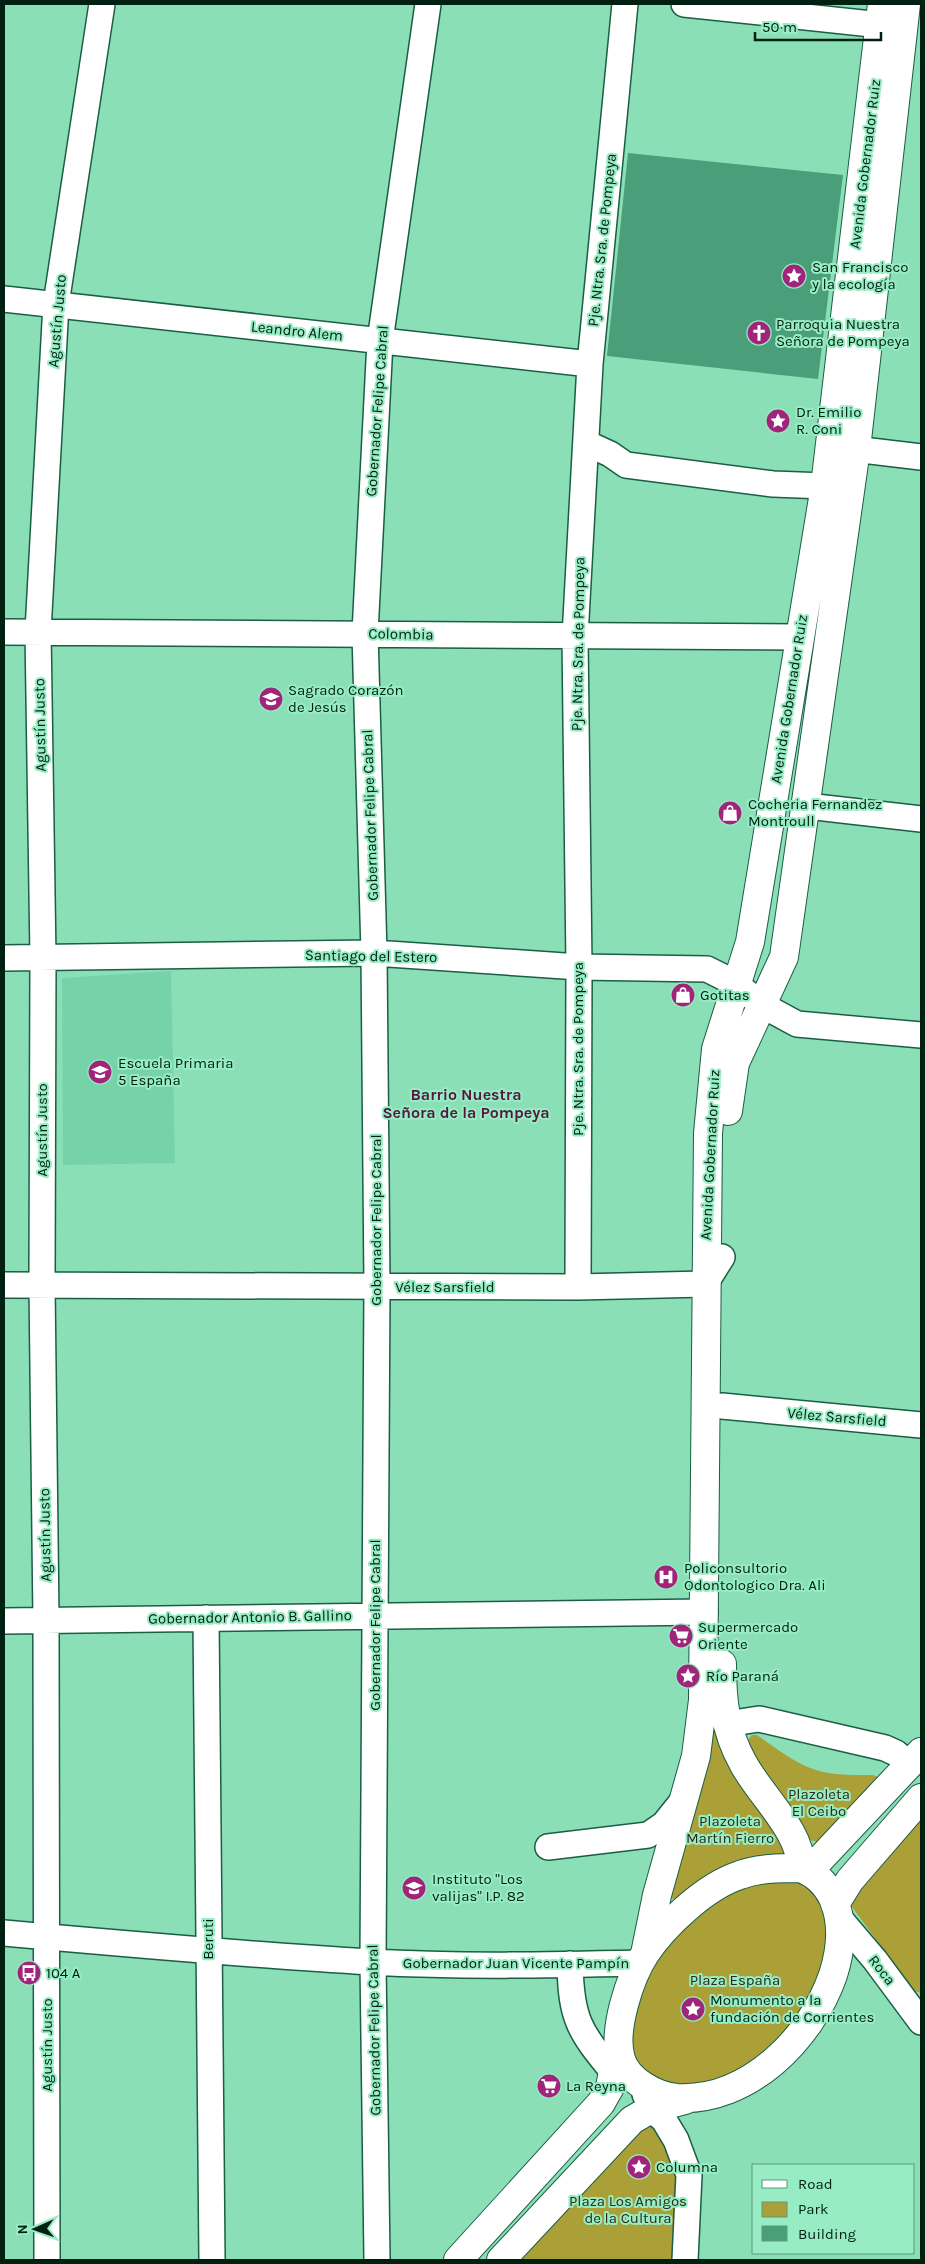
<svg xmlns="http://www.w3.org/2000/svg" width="925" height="2264" font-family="Karla,sans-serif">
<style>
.built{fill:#76d3a9}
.green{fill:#ab9f37}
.building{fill:#4a9f7a}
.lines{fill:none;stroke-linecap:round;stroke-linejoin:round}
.minor-casing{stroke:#1a5e43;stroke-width:28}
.major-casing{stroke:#1a5e43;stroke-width:30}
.minor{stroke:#fff;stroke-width:25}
.major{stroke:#fff;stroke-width:28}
.labels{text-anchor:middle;stroke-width:4;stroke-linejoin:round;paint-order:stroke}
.street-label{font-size:15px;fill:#002012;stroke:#97ecc4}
.poi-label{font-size:15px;fill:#002012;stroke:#97ecc4;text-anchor:start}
.park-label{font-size:15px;fill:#2d2b17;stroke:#97ecc4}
.neighbourhood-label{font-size:16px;font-weight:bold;fill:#52183f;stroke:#97ecc4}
</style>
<rect width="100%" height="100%" fill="#8adfb7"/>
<path class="built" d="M171 971 175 1163 63 1165 62 978Z"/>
<path class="green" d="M711 1683 786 1849 782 1857 677 1900 671 1898 668 1892Z
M752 1735H757C805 1769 813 1776 873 1775L878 1777 880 1781 818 1842 810 1840 751 1756 749 1738Z
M921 1811V1993L914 1991 852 1907 849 1898Z
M796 1879 820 1894 832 1950 797 2026 725 2082 665 2087 637 2065 631 2051 636 1996 670 1936 741 1884Z
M649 2126 658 2128 680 2169 674 2260H514L630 2133Z"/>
<path class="building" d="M628 153 843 175 818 379 607 356Z"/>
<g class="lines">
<defs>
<path id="minor" d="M684 4 900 27
M4 299 590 364
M586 443 610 454 626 465 773 484 825 486
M837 447 921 457
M4 632 799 637
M807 806 921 819
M4 958 374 953 579 967 707 969 735 983 762 1005 797 1024 921 1035
M4 1285 578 1287 705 1284 722 1257
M578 1287 579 967 575 637 590 364 625 4
M722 1406 921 1425
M206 1618 212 2260
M4 1621 705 1612
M726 1724 759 1719 885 1748 896 1753 910 1765
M548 1847 648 1835 664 1824 684 1799
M841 1920 875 1960 921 2022
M4 1933C126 1944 248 1955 371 1962 460 1967 551 1965 640 1963
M570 1964C571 2019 579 2031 614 2073
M645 2094 651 2109 664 2120 676 2140 689 2175 685 2260
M47 2260 46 1620 42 1285 43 958 38 631 56 304 102 4
M377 2260 373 1962 377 1286 374 953 365 633 380 341 428 4"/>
<path id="major" d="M728 1111 735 1063 784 957 856 449 906 4
M722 1664C722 1700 725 1731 743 1763 759 1794 804 1834 800 1868
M800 1868C815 1873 826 1884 833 1898 844 1923 841 1950 833 1975 811 2039 748 2102 677 2098 655 2096 627 2080 621 2059 612 2031 630 1977 645 1954 665 1924 706 1886 740 1875 759 1868 781 1868 800 1868Z
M809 1871 921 1752
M835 1904 850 1880 921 1798
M645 1954 657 1895 696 1756 703 1700 708 1133 716 1049 750 942 825 486 882 4
M458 2260 601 2103 610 2087 618 2045
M501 2260 632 2120 651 2109 685 2100"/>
</defs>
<use href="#minor" class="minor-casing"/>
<use href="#major" class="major-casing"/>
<use href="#minor" class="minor"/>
<use href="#major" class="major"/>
</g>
<defs>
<symbol id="sight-disc" viewBox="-11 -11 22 22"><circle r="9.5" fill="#9f247a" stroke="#97ecc4"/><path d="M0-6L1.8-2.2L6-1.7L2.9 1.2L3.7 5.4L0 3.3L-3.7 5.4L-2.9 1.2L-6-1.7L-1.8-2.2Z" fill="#fff"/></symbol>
<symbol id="church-disc" viewBox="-11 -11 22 22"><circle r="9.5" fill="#9f247a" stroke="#97ecc4"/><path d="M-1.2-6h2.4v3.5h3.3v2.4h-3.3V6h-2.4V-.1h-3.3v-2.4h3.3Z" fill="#fff"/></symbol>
<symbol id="school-disc" viewBox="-11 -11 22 22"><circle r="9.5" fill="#9f247a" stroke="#97ecc4"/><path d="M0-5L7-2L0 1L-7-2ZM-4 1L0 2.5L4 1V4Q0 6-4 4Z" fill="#fff"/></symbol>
<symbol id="shop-disc" viewBox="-11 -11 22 22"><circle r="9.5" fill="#9f247a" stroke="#97ecc4"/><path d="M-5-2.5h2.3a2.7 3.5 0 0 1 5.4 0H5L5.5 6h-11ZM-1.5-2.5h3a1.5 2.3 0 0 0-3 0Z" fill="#fff"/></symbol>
<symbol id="hospital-disc" viewBox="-11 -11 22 22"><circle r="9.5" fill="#9f247a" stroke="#97ecc4"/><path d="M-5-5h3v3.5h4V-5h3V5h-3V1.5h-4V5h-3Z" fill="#fff"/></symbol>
<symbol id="supermarket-disc" viewBox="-11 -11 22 22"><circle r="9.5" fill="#9f247a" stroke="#97ecc4"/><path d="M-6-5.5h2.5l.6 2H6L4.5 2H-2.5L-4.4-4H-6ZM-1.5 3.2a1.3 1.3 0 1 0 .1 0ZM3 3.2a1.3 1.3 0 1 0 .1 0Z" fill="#fff"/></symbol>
<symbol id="bus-disc" viewBox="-11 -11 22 22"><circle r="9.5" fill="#9f247a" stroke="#97ecc4"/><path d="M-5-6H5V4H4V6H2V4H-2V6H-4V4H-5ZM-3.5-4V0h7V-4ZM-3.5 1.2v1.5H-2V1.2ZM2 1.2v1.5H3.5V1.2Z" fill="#fff"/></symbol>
</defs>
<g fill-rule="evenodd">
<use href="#sight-disc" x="780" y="262" width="28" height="28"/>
<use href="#church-disc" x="745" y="319" width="28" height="28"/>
<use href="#sight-disc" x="764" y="407" width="28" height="28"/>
<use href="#school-disc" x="257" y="685" width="28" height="28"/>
<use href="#shop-disc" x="716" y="799" width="28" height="28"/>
<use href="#shop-disc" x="669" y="981" width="28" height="28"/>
<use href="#school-disc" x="86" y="1058" width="28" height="28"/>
<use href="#hospital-disc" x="652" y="1563" width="28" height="28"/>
<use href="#supermarket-disc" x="667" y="1622" width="28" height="28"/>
<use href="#sight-disc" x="674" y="1662" width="28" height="28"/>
<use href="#school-disc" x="400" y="1874" width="28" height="28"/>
<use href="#bus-disc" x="15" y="1959" width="28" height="28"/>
<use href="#sight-disc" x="679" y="1995" width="28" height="28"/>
<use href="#supermarket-disc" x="535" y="2072" width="28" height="28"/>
<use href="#sight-disc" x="625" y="2153" width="28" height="28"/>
</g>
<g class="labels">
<g class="street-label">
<text transform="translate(865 164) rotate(-83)" y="5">Avenida Gobernador Ruiz</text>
<text transform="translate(602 240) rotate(-84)" y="5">Pje. Ntra. Sra. de Pompeya</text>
<text transform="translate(57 321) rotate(-85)" y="5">Agustín Justo</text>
<text transform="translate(297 331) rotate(6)" y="5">Leandro Alem</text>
<text transform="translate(377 411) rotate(-86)" y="5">Gobernador Felipe Cabral</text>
<text transform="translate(401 634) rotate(1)" y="5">Colombia</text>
<text transform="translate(578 644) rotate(-89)" y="5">Pje. Ntra. Sra. de Pompeya</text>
<text transform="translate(789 699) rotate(-81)" y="5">Avenida Gobernador Ruiz</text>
<text transform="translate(40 725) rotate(-91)" y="5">Agustín Justo</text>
<text transform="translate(370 815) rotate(-92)" y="5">Gobernador Felipe Cabral</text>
<text transform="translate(371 956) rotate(1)" y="5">Santiago del Estero</text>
<text transform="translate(578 1049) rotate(-90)" y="5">Pje. Ntra. Sra. de Pompeya</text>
<text transform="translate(42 1130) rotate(-90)" y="5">Agustín Justo</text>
<text transform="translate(710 1155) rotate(-87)" y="5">Avenida Gobernador Ruiz</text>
<text transform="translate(376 1220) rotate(-90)" y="5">Gobernador Felipe Cabral</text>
<text x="445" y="1292">Vélez Sarsfield</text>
<text transform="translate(837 1417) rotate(5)" y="5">Vélez Sarsfield</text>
<text transform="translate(45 1535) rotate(-91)" y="5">Agustín Justo</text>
<text transform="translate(250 1617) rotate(-1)" y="5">Gobernador Antonio B. Gallino</text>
<text transform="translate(375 1625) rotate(-90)" y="5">Gobernador Felipe Cabral</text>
<text transform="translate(208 1939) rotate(-90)" y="5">Beruti</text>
<text x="516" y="1968">Gobernador Juan Vicente Pampín</text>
<text transform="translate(882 1970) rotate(52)" y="5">Roca</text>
<text transform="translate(374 2030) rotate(-91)" y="5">Gobernador Felipe Cabral</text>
<text transform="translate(47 2045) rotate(-90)" y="5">Agustín Justo</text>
</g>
<g class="poi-label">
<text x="812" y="272">San Francisco<tspan x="812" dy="17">y la ecología</tspan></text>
<text x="776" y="329">Parroquia Nuestra<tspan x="776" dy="17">Señora de Pompeya</tspan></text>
<text x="796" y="417">Dr. Emilio<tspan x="796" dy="17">R. Coni</tspan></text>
<text x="288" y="695">Sagrado Corazón<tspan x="288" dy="17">de Jesús</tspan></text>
<text x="748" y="809">Cocheria Fernandez<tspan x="748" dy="17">Montroull</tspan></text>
<text x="700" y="1000">Gotitas</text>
<text x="118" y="1068">Escuela Primaria<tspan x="118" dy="17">5 España</tspan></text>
<text x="684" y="1573">Policonsultorio<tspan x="684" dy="17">Odontologico Dra. Ali</tspan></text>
<text x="698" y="1632">Supermercado<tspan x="698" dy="17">Oriente</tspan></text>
<text x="706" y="1681">Río Paraná</text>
<text x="432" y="1884">Instituto "Los<tspan x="432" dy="17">valijas" I.P. 82</tspan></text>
<text x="46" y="1978">104 A</text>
<text x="710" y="2005">Monumento a la<tspan x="710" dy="17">fundación de Corrientes</tspan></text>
<text x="566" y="2091">La Reyna</text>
<text x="656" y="2172">Columna</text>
</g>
<g class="park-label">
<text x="819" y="1799">Plazoleta<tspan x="819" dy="17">El Ceibo</tspan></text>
<text x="730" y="1826">Plazoleta<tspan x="730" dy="17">Martín Fierro</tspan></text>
<text x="735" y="1985">Plaza España</text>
<text x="628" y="2206">Plaza Los Amigos<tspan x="628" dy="17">de la Cultura</tspan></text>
</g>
<g class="neighbourhood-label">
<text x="466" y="1100">Barrio Nuestra<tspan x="466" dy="18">Señora de la Pompeya</tspan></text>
</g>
</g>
<rect width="925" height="2264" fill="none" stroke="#002012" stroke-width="10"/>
<rect x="752" y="2164" width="162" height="90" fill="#97ecc4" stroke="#5b9a7d"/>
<rect x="762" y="2180" width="25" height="8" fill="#ffffff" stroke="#5b9a7d"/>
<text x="798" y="2189" font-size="15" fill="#002012">Road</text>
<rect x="762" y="2202" width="25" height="15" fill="#ab9f37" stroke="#5b9a7d"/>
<text x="798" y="2214" font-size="15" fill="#002012">Park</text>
<rect x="762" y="2226" width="25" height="15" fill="#4a9f7a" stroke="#5b9a7d"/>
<text x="798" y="2239" font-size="15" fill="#002012">Building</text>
<g transform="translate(35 2229) rotate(268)" stroke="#97ecc4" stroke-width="4" paint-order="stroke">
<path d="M0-4L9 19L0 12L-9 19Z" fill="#002012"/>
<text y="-8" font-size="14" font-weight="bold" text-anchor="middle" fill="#002012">N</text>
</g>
<path d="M755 32v8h126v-8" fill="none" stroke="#002012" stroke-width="2.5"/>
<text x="762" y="32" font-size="15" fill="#002012" stroke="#97ecc4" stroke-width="4" paint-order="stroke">50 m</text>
</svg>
